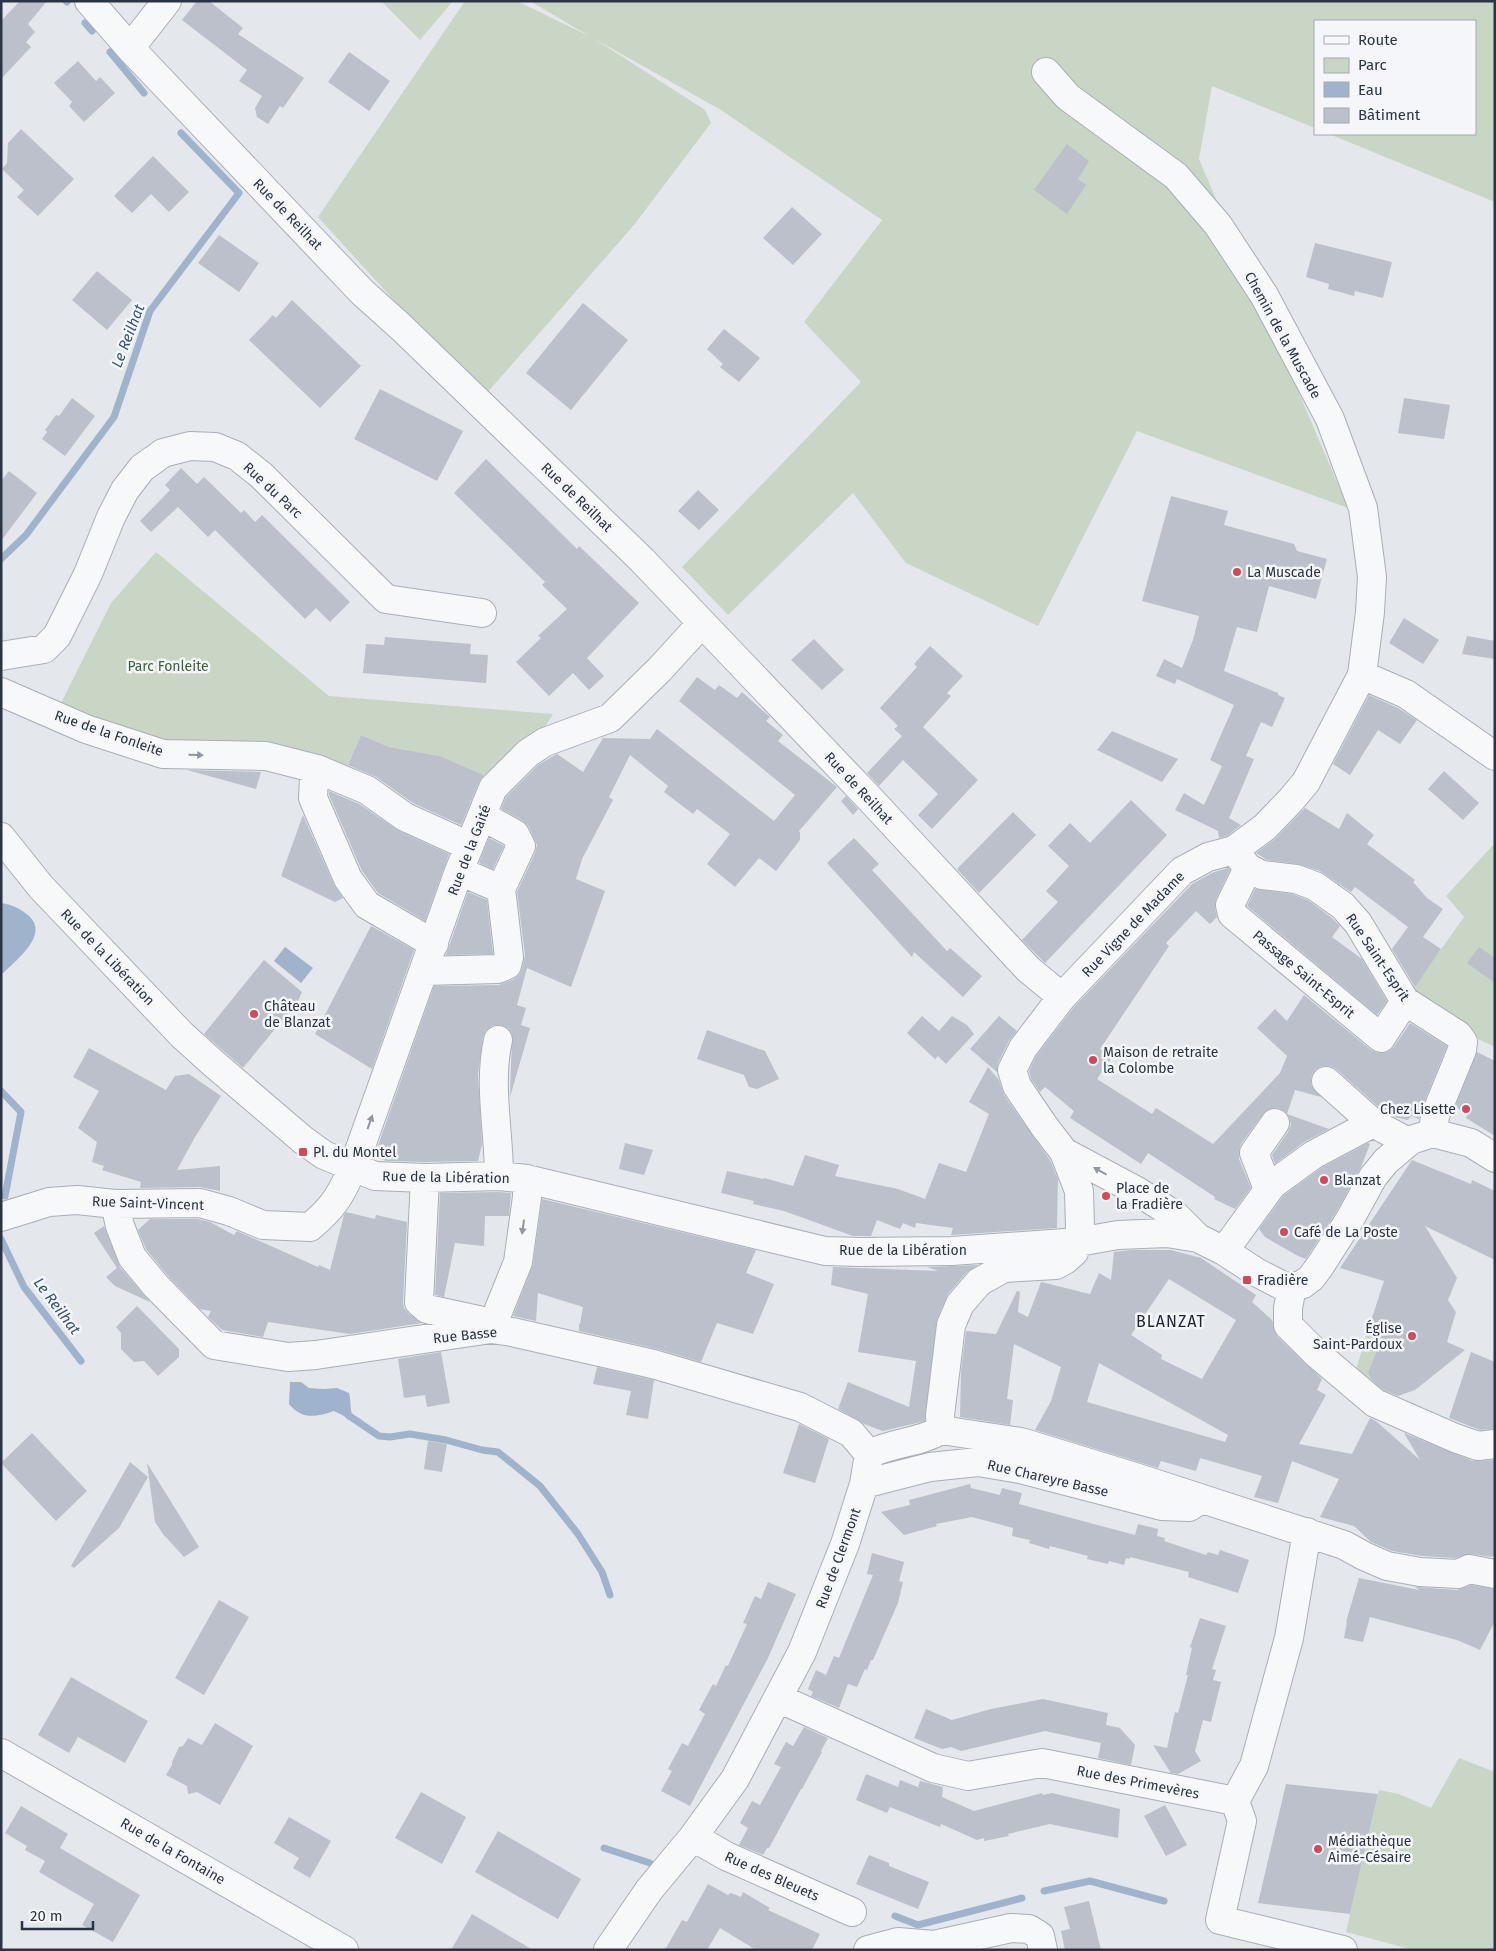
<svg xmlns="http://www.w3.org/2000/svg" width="1496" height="1951" font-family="'Fira Sans',sans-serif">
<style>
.green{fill:#c9d6c5}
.water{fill:#9fb4cc}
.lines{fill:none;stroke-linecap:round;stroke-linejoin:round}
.stream{stroke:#9fb4cc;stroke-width:7}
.building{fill:#bbc0ca;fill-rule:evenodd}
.minor-casing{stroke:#a9aeb7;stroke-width:30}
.minor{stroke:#f7f8fa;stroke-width:28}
.oneway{fill:#9196a0}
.poi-dot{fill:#d1495b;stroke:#f4f6f9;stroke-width:2}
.labels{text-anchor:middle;stroke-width:5;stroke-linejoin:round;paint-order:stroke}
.street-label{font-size:14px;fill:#2b3445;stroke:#f4f6f9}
.poi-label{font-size:14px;fill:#2b3445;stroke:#f4f6f9;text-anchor:start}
.park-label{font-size:14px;fill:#3f6138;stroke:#f4f6f9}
.water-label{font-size:15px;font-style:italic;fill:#34527a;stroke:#f4f6f9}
.quarter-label{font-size:16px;letter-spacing:1px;fill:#1d2536;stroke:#f4f6f9}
</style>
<rect width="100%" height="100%" fill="#e4e7ec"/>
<path class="green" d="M381 1H453L420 40Z
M465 1H517L589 36 530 1H1495V202L1329 134H1475V21H1315V128L1212 86 1199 159 1348 508 1137 431 1038 626 906 563 853 493 728 615 682 567 861 382 804 322 882 220 721 110 593 38 705 110 711 123 634 225 486 394 431 341 318 217Z
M156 552 329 696 553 714 542 732 495 777 484 775 440 756 389 747 361 735 345 771 164 749 58 709 111 603Z
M1495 843V1047L1478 1039 1410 993 1464 917 1446 896Z
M1367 1333 1384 1339 1382 1379 1378 1392 1355 1373Z
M1459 1758 1495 1772V1950H1414L1346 1932 1379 1790 1399 1794 1431 1808Z"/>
<path class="water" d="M1 903C13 905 20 908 29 916 50 935 15 961 1 975Z
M285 947 313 968 301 983 274 961Z
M290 1382H301L309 1388 324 1389 337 1388 349 1393C351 1401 350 1407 352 1415L348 1420 346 1417 334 1411C316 1417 302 1420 289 1404Z"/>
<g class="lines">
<path class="stream" d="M66 1 67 2
M85 23 92 31
M110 52 144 93
M1 559 26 535 114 417 150 311 239 193 181 133
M1 1091 21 1112 5 1196
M1 1239 24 1287 81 1361
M348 1415 379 1436 390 1437 410 1434 446 1440 482 1450 498 1452 540 1486 578 1534 602 1572 610 1595
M604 1848 650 1863
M1044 1891 1090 1881 1164 1901
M895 1916 918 1925 1022 1898"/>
</g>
<path class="building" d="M20 1H47L28 24 35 32 26 42 31 47 1 79V21Z
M197 1H209L243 28 238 34 304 78 283 108 280 106 268 124 257 117 255 108 262 96 239 81 247 70 182 20Z
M349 52 390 81 369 111 328 82Z
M78 61 96 81 100 77 115 93 84 122 69 106 72 102 54 83Z
M21 129 74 179 38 216 17 197 24 190 2 169 7 163 8 143Z
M1067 144 1089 161 1078 179 1086 185 1067 214 1034 190Z
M153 156 189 192 169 212 151 194 132 213 114 196Z
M792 207 822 234 793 265 763 238Z
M219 235 259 263 239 292 198 263Z
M1315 243 1392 262 1383 298 1355 291 1354 296 1340 292 1328 289 1329 284 1306 277Z
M97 271 132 300 107 330 72 300Z
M292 300 361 366 320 408 249 340 273 315 276 318Z
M583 303 628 340 571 410 526 373Z
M724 329 760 358 739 382 720 367 723 364 707 349Z
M380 389 463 431 437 481 354 439Z
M72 398 95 416 65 456 42 439 47 432 45 430 56 415 59 416Z
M1404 398 1450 405 1444 439 1398 433Z
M486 459 577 549 579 546 639 603 587 658 604 676 589 690 573 673 549 696 516 662 541 638 538 636 567 609 542 585 545 582 454 493Z
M181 468 197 484 204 477 241 513 244 510 255 522 262 515 350 602 330 622 316 608 305 619 215 530 208 537 178 507 151 532 140 521 170 490 165 485Z
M9 471 37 493 1 541V481Z
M698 490 719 510 699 530 678 511Z
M1171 496 1228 511 1224 525 1294 544 1297 551 1327 559 1316 599 1269 586 1257 632 1237 627 1224 671 1278 693V695L1285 698 1272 727 1261 722 1246 756 1254 759 1229 818 1241 825 1227 836 1219 838 1218 831 1175 810 1184 793 1204 805 1222 766 1210 760 1234 705 1177 679 1175 684 1156 676 1164 659 1182 668 1193 640 1199 616 1142 601Z
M1404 618 1439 640 1423 664 1389 643Z
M1467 636 1495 641V659L1462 654Z
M385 637 471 644 470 654 488 655 486 683 363 673 366 644 384 645Z
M814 639 844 670 822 690 791 660Z
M930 646 963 676 947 693 951 696 923 727 978 780 932 829 918 815 938 794 903 760 879 786 867 773 902 736 894 729 898 726 880 708 917 667 914 664Z
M697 677 715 690 719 685 737 698 742 692 770 717 766 721 783 735 778 741 837 787 799 831 800 833V840L776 871 759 858 735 887 707 864 730 834 697 809 693 814 664 792 668 786 630 755 609 797 613 800 582 859 576 879 605 891 571 987 527 968 517 1005 526 1008 521 1025 530 1028 510 1097 512 1034 508 1028 501 1025H493L486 1030 483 1037 478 1074 482 1144 478 1161 425 1162 387 1161 374 1157 434 986 499 985 514 979 519 975 522 969 525 955 517 892 535 853 537 845 529 827 522 820 501 809 506 797 538 765 557 754 583 772 603 738 650 739 657 729 774 821 795 795 679 701Z
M1369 695 1398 708 1417 720 1400 744 1378 730 1350 775 1333 764Z
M1112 731 1178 759 1162 782 1097 750Z
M361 735 389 747 440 756 484 775 479 782 461 825 413 803 376 777 348 765Z
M187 770 261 772 256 789Z
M1444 771 1479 803 1463 820 1428 789Z
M329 791 359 804 399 831 449 854 425 921 378 893 362 871 329 795Z
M846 796 858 809 853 815 841 801Z
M1131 800 1167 835 1045 963 1022 940 1058 902 1046 891 1069 866 1048 846 1070 823 1090 843Z
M1305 808 1339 829 1347 813 1374 835 1367 844 1415 880 1413 882 1427 898 1443 909 1423 937 1441 949 1415 987 1392 949 1408 927 1355 887 1351 892 1320 871 1298 864 1267 860 1256 853 1276 838Z
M1013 812 1036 835 979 893 957 869Z
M303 815 334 885 343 898 335 902 281 876Z
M489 838 504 846 493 869 479 863Z
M854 838 879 864 872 870 947 951 950 948 982 976 963 997 914 952 912 957 827 863Z
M1228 868 1230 870 1216 899 1215 908 1217 917 1210 924 1196 911 1166 943 1169 946 1100 1049 1112 1057 1097 1079 1152 1114 1156 1108 1213 1144 1280 1073 1287 1056 1257 1028 1275 1009 1287 1021 1304 995 1371 1050 1378 1053 1387 1052 1394 1047 1410 1023 1447 1046 1421 1110 1419 1119 1411 1116 1408 1120 1394 1117 1382 1110 1336 1069 1330 1066H1322L1315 1070 1311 1077V1085L1321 1097 1295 1090 1287 1114 1329 1129 1304 1142 1275 1164 1272 1155 1288 1132 1291 1124 1289 1117 1284 1111 1277 1108 1269 1109 1263 1114 1241 1144 1239 1151V1159L1251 1188 1235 1209 1214 1199 1215 1197 1148 1153 1141 1164 1070 1118 1074 1111 1045 1087 1040 1092 1031 1079 1029 1071 1036 1056 1074 1007 1192 884 1214 872Z
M1255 889 1292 894 1308 900 1332 918 1340 926 1332 937 1362 959 1387 1001 1377 1015 1247 906Z
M468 892 487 900 493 954 446 955Z
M371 926 414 950 372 1069 315 1034Z
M1479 947 1495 958V983L1467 963Z
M264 960 302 992 298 1001 243 1068 204 1034Z
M922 1016 939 1031 952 1016 967 1025 974 1034 946 1064 938 1056 935 1059 907 1033Z
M999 1016 1017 1031 1009 1041 998 1063 997 1072 970 1049Z
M707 1030 765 1051 779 1079 757 1089 749 1087 744 1075 697 1059Z
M89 1048 166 1090 175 1076 189 1074 221 1096 195 1137 177 1170 220 1166V1191L200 1187 140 1188 141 1182 102 1170 104 1166 92 1162 97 1142 78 1128 99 1091 73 1077Z
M1477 1052 1495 1061V1136L1466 1118 1468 1114 1455 1107Z
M988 1067 999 1080 1004 1095 1050 1160 1058 1179 1057 1228 951 1235 953 1228 916 1223 915 1228 903 1223 900 1229 877 1220 871 1236H853L784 1211 753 1204 754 1201 721 1193 727 1171 763 1179 764 1178 793 1186 805 1155 839 1165 835 1176 898 1189 925 1199 939 1163 966 1172 989 1114 969 1102Z
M625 1143 653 1150 644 1175 619 1169Z
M1368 1143 1370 1144 1361 1167 1337 1211 1306 1259 1298 1256 1265 1237 1259 1229 1283 1196 1321 1168Z
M1412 1160 1471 1184 1472 1180 1495 1191V1260L1425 1226 1457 1278 1448 1300 1456 1312 1447 1342 1465 1350 1415 1390 1398 1396 1383 1390 1373 1381 1368 1373 1382 1338 1367 1333 1384 1281 1340 1268Z
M498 1192 511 1193 509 1216H485L484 1246 455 1243 444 1297 435 1295 440 1193Z
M542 1199 756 1250 746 1273 774 1284 753 1334 717 1323 701 1362 657 1349 579 1331V1324H580L583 1307 538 1293 536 1321 513 1316 533 1264Z
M346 1212 375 1219 376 1215 407 1222 403 1302 404 1308 408 1313 422 1323 350 1334 268 1322 263 1337 222 1330 208 1317 211 1311 200 1309 168 1276 146 1249 138 1230 150 1219H198L210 1222 234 1235 237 1231 318 1267 319 1265 330 1270 344 1215Z
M104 1226 120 1267 150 1302 115 1286 106 1277 117 1268 94 1233Z
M1131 1250H1171L1201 1258 1256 1295 1252 1302 1272 1320 1277 1336 1322 1379 1317 1390 1326 1395 1299 1444 1352 1454 1370 1418 1376 1421 1420 1460 1404 1433 1473 1461 1495 1460V1555L1491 1557 1471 1554 1455 1558 1422 1556 1392 1551 1371 1542 1354 1526 1320 1517 1339 1479 1292 1461 1278 1503 1254 1497 1262 1476 1200 1458 1196 1471 1161 1461 1158 1468 1035 1430 1051 1401 1061 1367 1014 1344 1007 1399 1013 1400 1010 1425 960 1417 961 1371 966 1331 996 1334 1017 1291 1020 1292 1018 1312 1028 1317 1041 1282 1090 1294 1099 1273 1111 1280 1114 1252ZM1169 1279 1236 1320 1202 1379 1161 1359 1162 1355 1131 1335ZM1099 1363 1228 1435 1225 1442 1087 1402Z
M978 1265 967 1272 948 1294 937 1319 925 1421 883 1431 864 1424 838 1409 848 1382 909 1407 916 1361 858 1352 868 1294 831 1285 833 1267 938 1271 927 1267Z
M137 1306 179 1349V1357L158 1376 144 1361 134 1362 121 1349V1333L116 1327Z
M441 1352 450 1403 427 1407 425 1395 404 1398 398 1359Z
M1471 1352 1495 1362V1429L1480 1430 1449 1418Z
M597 1367 654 1380 648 1419 626 1415 631 1391 593 1384Z
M799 1424 829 1439 815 1483 783 1473Z
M32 1433 87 1491 56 1521 1 1463Z
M428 1441 447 1444 442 1472 424 1469Z
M130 1462 148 1477 119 1528 74 1568 71 1566Z
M147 1463 199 1547 184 1557 163 1534 155 1522Z
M970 1484 971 1488 1000 1495 1002 1488 1022 1493 1019 1504 1135 1535 1138 1524 1158 1529 1157 1536 1165 1538 1164 1541 1206 1555 1208 1552 1218 1555 1220 1550 1249 1560 1238 1593 1188 1577 1189 1572 1130 1557V1559L1126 1558 1124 1565 1109 1561 1108 1564 1087 1559 1088 1556 1050 1546 1049 1549 1029 1543 1030 1540 1012 1536 1013 1528 972 1517 936 1524 937 1526 904 1535 881 1512 910 1505 909 1500Z
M872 1553 904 1562 899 1581 903 1582 898 1603 873 1660H871L867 1670 865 1669 857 1687 848 1684 839 1708 811 1696 813 1692 808 1689 816 1670 826 1675 834 1656 839 1658 873 1575 867 1574Z
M1359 1578 1419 1590 1415 1587 1457 1590 1471 1585 1495 1589V1621L1480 1650 1457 1640 1370 1617 1363 1642 1344 1638 1347 1622H1346Z
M768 1582 796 1594 768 1658 690 1806 661 1791 672 1771 668 1769 682 1743 688 1746 705 1714 699 1710 713 1684 716 1686 726 1665 728 1666 747 1624 743 1623 755 1596 761 1599Z
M219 1600 249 1617 204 1695 175 1678Z
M1200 1618 1226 1626 1212 1669 1216 1670 1213 1680 1221 1682 1211 1722 1203 1720 1195 1751 1201 1761 1178 1774 1171 1773 1153 1745 1167 1748 1175 1712 1178 1713 1188 1675H1186L1192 1648 1190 1647Z
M71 1677 148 1721 125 1763 78 1737 69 1753 38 1735Z
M1043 1699 1108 1713 1106 1725 1120 1728 1135 1745 1131 1765 1098 1758 1101 1743 1045 1731 961 1751 951 1747 942 1749 914 1738 926 1709 952 1720 991 1709Z
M215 1723 253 1746 220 1805 197 1792 188 1794 187 1786 166 1775 172 1765V1762L179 1747 183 1746 188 1738 202 1745Z
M804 1727 828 1738 821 1751 822 1752 802 1789H801L769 1848H767L763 1855 739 1845 748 1828 740 1823 752 1801 760 1805 781 1767 774 1764 786 1742 793 1746Z
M866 1774 898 1787 900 1780 918 1787 920 1781 940 1786 943 1787 942 1797 974 1811 1042 1793 1043 1795 1052 1793 1120 1809 1118 1838 1050 1824 1008 1834 1009 1836 984 1841V1838L977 1840 941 1824 940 1827 890 1807 887 1813 856 1800Z
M1286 1784 1378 1794 1350 1914 1258 1903Z
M421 1792 466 1817 442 1864 395 1838Z
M1165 1805 1187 1845 1166 1856 1144 1816Z
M21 1806 68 1834 60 1848 140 1895 113 1942 82 1925 94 1904 39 1872 45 1861 25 1850 27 1846 5 1833Z
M289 1817 331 1841 310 1878 293 1868 299 1858 274 1843Z
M498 1831 581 1879 558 1919 475 1872Z
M869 1855 889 1863V1866L929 1882 918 1909 856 1884Z
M708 1884 728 1895 731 1893 741 1897 743 1892 770 1908 768 1910 820 1934 812 1950H756L720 1928 707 1950H665L682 1920 687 1922Z
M1089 1901 1101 1950H1065L1061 1931 1070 1929 1064 1907Z
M472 1914 533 1950H451Z"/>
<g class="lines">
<defs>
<path id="minor" d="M89 1 130 48 362 292 402 328 642 560 871 800 1028 969 1062 997
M130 48 167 1
M1 656 44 649 57 636 88 574 111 517 125 490 142 468 163 453 190 446 215 447 237 456 261 475 386 599 482 613
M1362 675 1406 694 1495 756
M1 692 86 729 163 754 266 756 317 769 367 790 405 817 469 846
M317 769 314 777 313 798 348 879 367 905 434 944
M1 837 41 887 182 1035 213 1063 303 1140 324 1155 375 1176 425 1178 499 1176 527 1179 825 1251 860 1252 952 1251 1078 1242 1118 1235 1167 1233 1198 1238
M1234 850 1248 868 1262 875 1296 879 1315 886 1343 906 1358 923 1405 1001 1458 1035 1463 1042 1462 1050 1435 1116 1433 1133
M1248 868 1230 905 1232 914 1381 1038 1405 1001
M459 871 501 889
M424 971 498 969 507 965 509 957 501 889 521 846 515 834 482 816
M498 1040C488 1085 499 1131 499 1176
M1326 1081 1373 1123
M1064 1152 1137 1191 1176 1216 1198 1238 1224 1251 1256 1272 1283 1286 1292 1287 1303 1284 1311 1278 1320 1266 1350 1219 1373 1177 1386 1161 1411 1140 1433 1133 1471 1143 1495 1158
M425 1178 419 1302 427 1309 478 1320 491 1329 518 1262 527 1197V1179
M1268 1189 1254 1153 1275 1123
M115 1204 120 1226 132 1257 156 1286 214 1345 288 1357 316 1355 491 1329 512 1332 653 1364 800 1407 851 1433 869 1454
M1 1217 49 1202 77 1200 115 1204 200 1203 229 1211 263 1225 310 1227C334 1207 340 1196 353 1168L459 871 493 788 528 753 545 742 610 718 660 669 702 623
M1224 1251 1272 1185 1313 1155 1373 1123 1408 1142
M1292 1287 1288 1308V1325L1317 1354 1375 1403 1455 1438 1478 1446 1495 1444
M941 1430 1021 1442 1135 1477 1344 1545 1364 1556 1387 1566 1420 1572 1458 1574 1469 1569 1495 1574
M864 1484 930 1467 978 1462 1020 1469 1162 1506 1189 1507 1198 1501
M778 1698 933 1768 968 1776 1042 1763 1235 1801
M1 1753 344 1950
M1235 1801 1254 1766 1289 1638 1307 1532
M1235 1801 1242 1821 1220 1920 1343 1950
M693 1837 726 1856 852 1912
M608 1950 649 1890 693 1837 735 1779 802 1652 845 1544 864 1484 869 1454C893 1442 919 1443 941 1430L940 1415 951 1325 960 1304 979 1282 1004 1268 1056 1265 1065 1260 1074 1252 1078 1242 1080 1227 1079 1191 1064 1152 1044 1126 1017 1086 1012 1070 1023 1048 1062 997 1182 871 1208 857 1234 850 1265 827 1291 800 1306 782 1362 675 1370 612 1372 577 1363 508 1330 419 1264 295 1218 225 1176 176 1068 97 1046 72
M868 1950 898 1942 934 1945 1011 1928 1029 1929 1040 1936 1043 1950"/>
</defs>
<use href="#minor" class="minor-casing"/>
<use href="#minor" class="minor"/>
</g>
<defs><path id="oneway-solid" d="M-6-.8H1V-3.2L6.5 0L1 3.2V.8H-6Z" transform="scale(1.25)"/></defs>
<g class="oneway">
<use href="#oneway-solid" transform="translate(196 755) rotate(1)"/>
<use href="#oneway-solid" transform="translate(370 1122) rotate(-70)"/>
<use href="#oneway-solid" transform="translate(1100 1171) rotate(-151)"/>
<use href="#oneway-solid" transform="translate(523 1227) rotate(98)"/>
</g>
<g class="poi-dot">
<circle cx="1237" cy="572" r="5"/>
<circle cx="254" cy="1014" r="5"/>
<circle cx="1093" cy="1060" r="5"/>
<circle cx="1466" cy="1109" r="5"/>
<rect x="298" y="1147" width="10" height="10" rx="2.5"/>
<circle cx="1324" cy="1180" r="5"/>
<circle cx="1106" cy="1196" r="5"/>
<circle cx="1284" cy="1232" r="5"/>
<rect x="1242" y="1275" width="10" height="10" rx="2.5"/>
<circle cx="1412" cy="1336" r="5"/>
<circle cx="1318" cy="1849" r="5"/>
</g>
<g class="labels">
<g class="street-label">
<text transform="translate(288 214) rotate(46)" y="5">Rue de Reilhat</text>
<text transform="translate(1283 335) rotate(61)" y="5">Chemin de la Muscade</text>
<text transform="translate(273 490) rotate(43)" y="5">Rue du Parc</text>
<text transform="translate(577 497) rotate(44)" y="5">Rue de Reilhat</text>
<text transform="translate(109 733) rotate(19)" y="5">Rue de la Fonleite</text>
<text transform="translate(859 788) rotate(47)" y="5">Rue de Reilhat</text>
<text transform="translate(469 850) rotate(-69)" y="5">Rue de la Gaité</text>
<text transform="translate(1133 924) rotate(-46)" y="5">Rue Vigne de Madame</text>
<text transform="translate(108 957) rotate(46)" y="5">Rue de la Libération</text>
<text transform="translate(1378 957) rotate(56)" y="5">Rue Saint-Esprit</text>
<text transform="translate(1304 974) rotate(40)" y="5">Passage Saint-Esprit</text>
<text transform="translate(446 1177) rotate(1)" y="5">Rue de la Libération</text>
<text transform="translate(148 1203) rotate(2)" y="5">Rue Saint-Vincent</text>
<text x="903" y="1255">Rue de la Libération</text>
<text transform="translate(465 1335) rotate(-6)" y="5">Rue Basse</text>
<text transform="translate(1048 1478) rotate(13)" y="5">Rue Chareyre Basse</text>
<text transform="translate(838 1558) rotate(-70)" y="5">Rue de Clermont</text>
<text transform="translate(1138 1782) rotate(11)" y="5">Rue des Primevères</text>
<text transform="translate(173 1851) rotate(30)" y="5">Rue de la Fontaine</text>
<text transform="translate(772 1876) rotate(24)" y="5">Rue des Bleuets</text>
</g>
<g class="poi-label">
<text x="1247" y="577">La Muscade</text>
<text x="264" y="1011">Château<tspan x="264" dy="16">de Blanzat</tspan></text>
<text x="1103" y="1057">Maison de retraite<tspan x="1103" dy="16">la Colombe</tspan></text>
<text x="1456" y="1114" text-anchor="end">Chez Lisette</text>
<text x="313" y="1157">Pl. du Montel</text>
<text x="1334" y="1185">Blanzat</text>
<text x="1116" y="1193">Place de<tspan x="1116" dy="16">la Fradière</tspan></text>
<text x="1294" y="1237">Café de La Poste</text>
<text x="1257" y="1285">Fradière</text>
<text x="1402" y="1333" text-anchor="end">Église<tspan x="1402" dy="16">Saint-Pardoux</tspan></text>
<text x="1328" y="1846">Médiathèque<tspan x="1328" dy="16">Aimé-Césaire</tspan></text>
</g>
<g class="park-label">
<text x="168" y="671">Parc Fonleite</text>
</g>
<g class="water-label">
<text transform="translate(128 336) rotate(-69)" y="5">Le Reilhat</text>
<text transform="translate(57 1306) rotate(53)" y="5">Le Reilhat</text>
</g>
<g class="quarter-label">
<text x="1171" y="1327">BLANZAT</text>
</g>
</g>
<rect width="1496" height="1951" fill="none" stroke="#2b3445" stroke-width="5"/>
<rect x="1314" y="20" width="162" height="115" fill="#f4f6f9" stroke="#a4a8b1"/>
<rect x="1324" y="36" width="25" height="8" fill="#f7f8fa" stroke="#a4a8b1"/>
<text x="1358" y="45" font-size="15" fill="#2b3445">Route</text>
<rect x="1324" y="58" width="25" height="15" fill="#c9d6c5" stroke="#a4a8b1"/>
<text x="1358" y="70" font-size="15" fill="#2b3445">Parc</text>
<rect x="1324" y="82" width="25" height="15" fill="#9fb4cc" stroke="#a4a8b1"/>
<text x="1358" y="95" font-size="15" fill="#2b3445">Eau</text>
<rect x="1324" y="108" width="25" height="15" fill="#bbc0ca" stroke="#a4a8b1"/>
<text x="1358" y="120" font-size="15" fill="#2b3445">Bâtiment</text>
<path d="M22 1921v8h71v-8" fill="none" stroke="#2b3445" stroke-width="2.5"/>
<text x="30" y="1921" font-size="15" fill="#2b3445" stroke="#f4f6f9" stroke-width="4" paint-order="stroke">20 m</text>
</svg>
